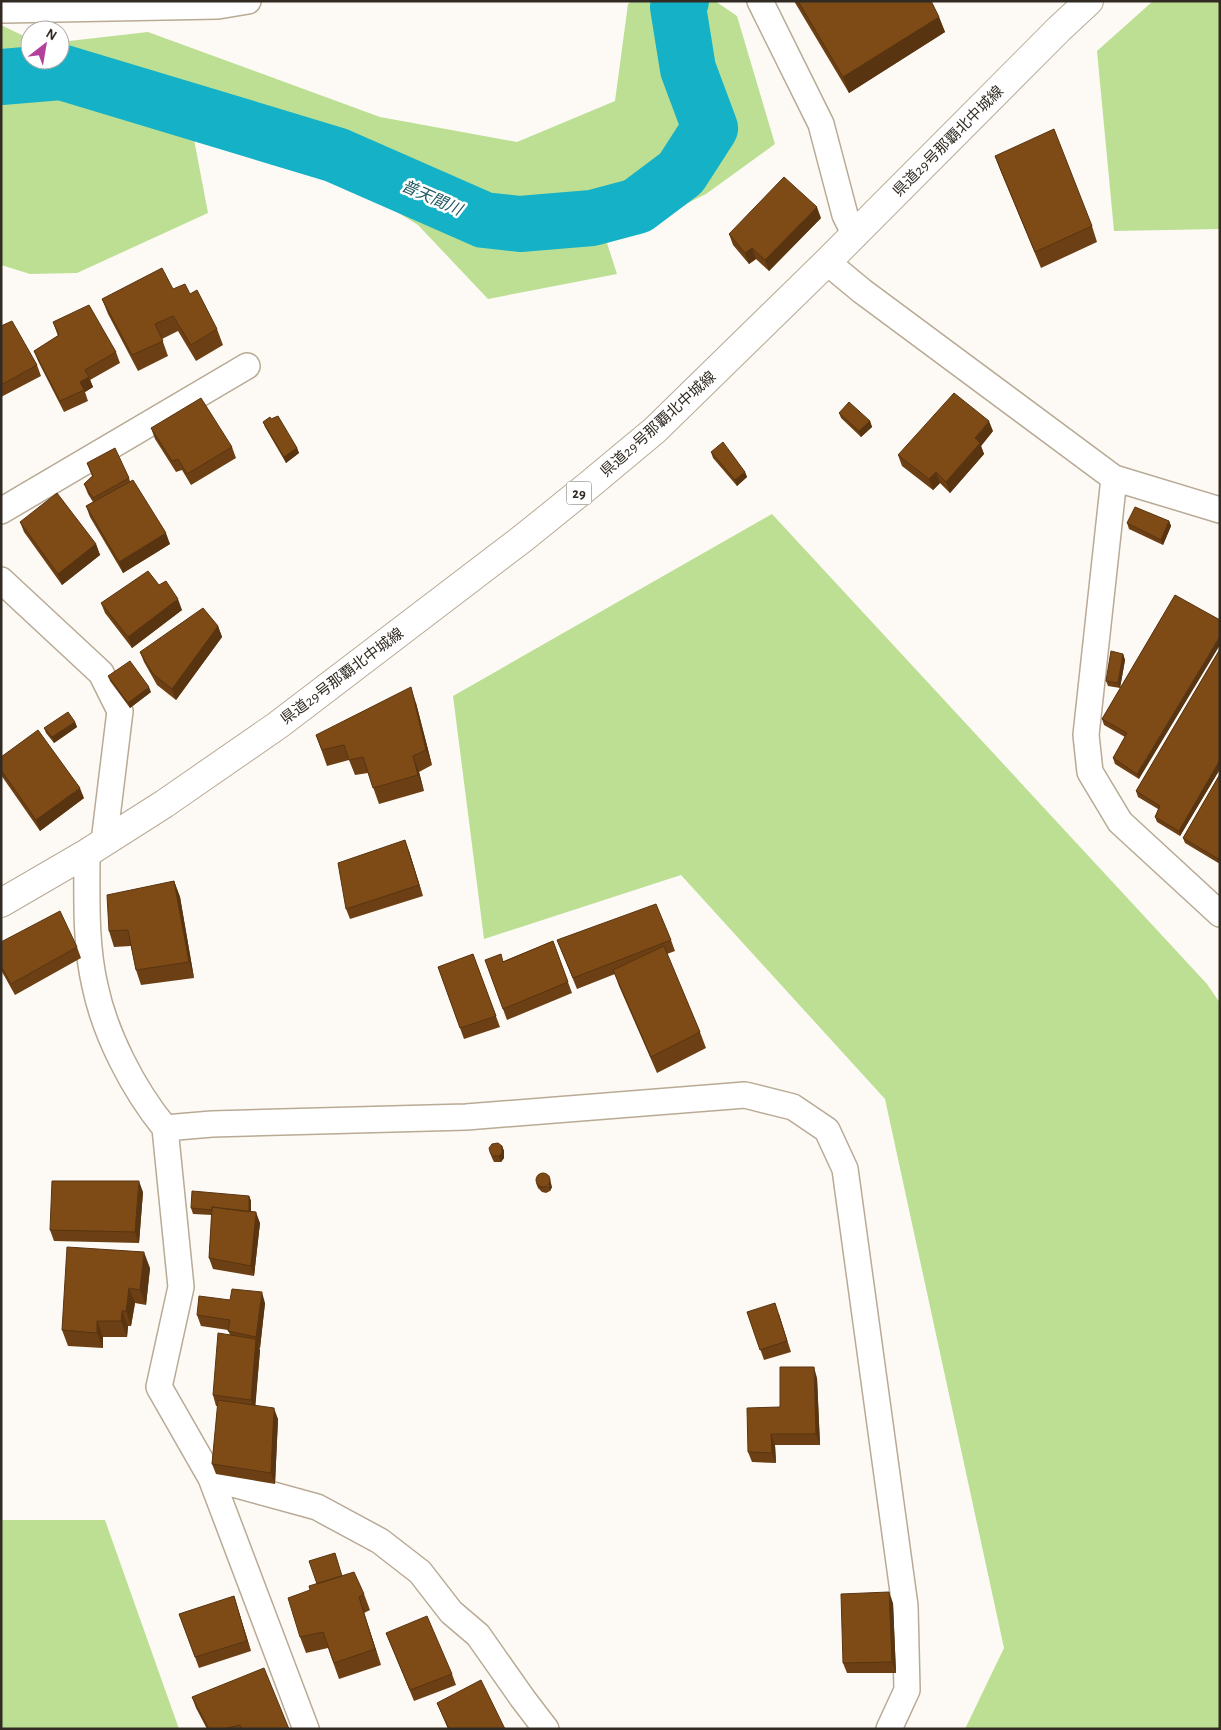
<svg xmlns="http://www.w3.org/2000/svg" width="1221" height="1730" font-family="'Alegreya Sans','Noto Sans JP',sans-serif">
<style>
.green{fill:#bddf94}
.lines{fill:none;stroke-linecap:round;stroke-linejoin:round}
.river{stroke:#15b2c7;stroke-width:56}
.street-casing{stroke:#b8aa95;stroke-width:28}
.primary-casing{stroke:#b8aa95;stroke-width:30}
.street{stroke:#fff;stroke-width:25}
.primary{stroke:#fff;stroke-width:28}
.wall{fill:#6c4014}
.shaded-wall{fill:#583410}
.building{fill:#7e4b17;stroke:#583410}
.labels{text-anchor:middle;stroke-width:5;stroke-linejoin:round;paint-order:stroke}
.shield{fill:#fff;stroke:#6f6b65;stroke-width:1}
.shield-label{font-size:14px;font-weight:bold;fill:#312b23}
.street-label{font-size:15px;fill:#312b23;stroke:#fff}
.water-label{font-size:16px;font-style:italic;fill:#225a63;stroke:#fff}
</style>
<rect width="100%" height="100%" fill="#fdfaf6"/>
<path class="green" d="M632 1H715L737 16 775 144 706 194 607 243 617 274 488 299 418 225 228 108 193 134 208 213 77 273 30 274 1 265V25L30 39V60H60V42L148 32 380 117 517 142 615 101 628 4Z
M1153 1H1220V229L1114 231 1097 51Z
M772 514 1207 984 1220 1003V1729H965L1004 1648 885 1099 681 875 484 939 453 696Z
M1 1520H105L179 1729H1Z"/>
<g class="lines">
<path class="river" d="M1 77 61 72 336 155 484 220 520 224 592 218 637 206 681 173 710 128 688 69 678 7 681 1"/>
<defs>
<path id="street" d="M760 1 821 124 845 215 855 235
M1 8 4 10 218 6 248 1
M827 262 862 291 1114 478 1220 510
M1114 478 1086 735 1090 772 1120 822 1220 914
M1 511 247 366
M1 580 101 673 120 711 104 842
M87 853C87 897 85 943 95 986 105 1034 133 1089 165 1128L181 1287 159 1387 211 1478 306 1729
M165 1128 212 1124 466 1117 745 1095 793 1107 827 1130 845 1169 905 1606 907 1690 889 1729
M211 1478 317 1507 380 1541 420 1572 451 1612 478 1635 523 1699 546 1729"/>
<path id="primary" d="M1 903 87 853 164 804 278 725 522 539 589 485 655 430 827 262 1059 29 1089 1"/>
</defs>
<use href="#street" class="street-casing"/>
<use href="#primary" class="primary-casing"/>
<use href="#street" class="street"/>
<use href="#primary" class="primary"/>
</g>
<path class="wall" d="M794 1H931L939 17 945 32 849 93Z
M995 156 1092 226 1097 242 1041 268 1001 172Z
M821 218 769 271 756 259 749 264 733 245 729 234Z
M173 289 190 294 217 329 223 345 196 361 178 331 162 339 168 356 138 371 108 314 102 299Z
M53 322 116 352 120 363 90 380 93 387 85 392 88 401 64 412 38 361 34 351 58 336Z
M1 326 37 365 41 376 1 397Z
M839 413 870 421 872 427 861 437 841 418Z
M263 422 297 448 299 453 286 463 265 427Z
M151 428 232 447 236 458 191 485 182 470 176 472 155 439Z
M993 431 981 446 984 454 950 493 940 483 933 490 902 466 898 455Z
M711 452 745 472 747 477 737 486 713 458Z
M87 463 129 478 130 481 170 544 123 573 90 517 86 506 93 502 88 494 84 484 92 476Z
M1169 521 1171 526 1163 545 1129 529 1127 523Z
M20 522 96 544 100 555 62 585 24 532Z
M159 585 182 610 132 648 105 613 101 603Z
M1175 595 1139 779 1115 764 1113 758 1125 737 1104 725 1102 719Z
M218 626 222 637 176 700 157 685 144 662 140 652Z
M1220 649V769L1180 836 1157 822 1155 817 1158 809 1138 797 1136 791Z
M1123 654 1125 660 1120 688 1108 686 1106 681Z
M108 676 151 692 130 708 110 681Z
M416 703 432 765 419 772 424 791 379 804 368 773 355 775 349 760 327 766 316 735Z
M75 722 77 727 54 743 46 733 44 728Z
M1 757 84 798 40 831 1 775Z
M1220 774V864L1185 843 1183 838Z
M409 851 423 896 350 919 346 909Z
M174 881 180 897 194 978 141 985 136 970 131 946 114 947 109 931Z
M557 940H671L675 951 667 954 700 1032 706 1048 657 1073 619 986 615 974 577 989Z
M553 941 572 993 507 1020 485 960 504 961Z
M1 942 77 947 81 958 15 995 1 970Z
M473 954 500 1027 464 1039 438 967Z
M502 1146 504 1151V1158L501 1162H494L492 1158 490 1152Z
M536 1183 552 1187 550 1191 546 1193 542 1192 538 1188Z
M143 1192 139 1243 54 1241 50 1230Z
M249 1196 251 1201V1212L260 1223 254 1276 213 1269 209 1258 212 1215 193 1214 191 1208Z
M150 1268 146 1305 135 1303 131 1326H128L127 1337H103V1348L68 1346 62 1330Z
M230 1300 265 1303 260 1348H259L260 1350 255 1405 278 1419 275 1484 216 1474 212 1464 218 1406H216L213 1395 230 1335 228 1330 201 1326 197 1315Z
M747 1312 779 1314 791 1352 764 1360Z
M817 1378 820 1445H775L776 1463 752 1462 748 1452 780 1407Z
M342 1576 364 1594 370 1610 364 1613 381 1665 339 1679 328 1648 306 1653 300 1637 310 1590Z
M234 1596 251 1651 199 1668 179 1614Z
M893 1603 896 1673H847L843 1663Z
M386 1633 452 1674 456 1685 414 1701Z
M192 1697 289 1729H207L196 1708Z
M437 1703 505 1729H448Z"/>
<path class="shaded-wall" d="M939 17 945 32 849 93 843 77Z
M817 207 821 218 769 271 765 260Z
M752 248 756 259 749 264 745 253Z
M89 377 93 387 85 392 80 382Z
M870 421 872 427 861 437 859 431Z
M989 421 993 431 981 446 984 454 950 493 946 482 975 438Z
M297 448 299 453 286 463 284 457Z
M745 472 747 477 737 486 735 480Z
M936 472 940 483 933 490 929 479Z
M1169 521 1171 526 1163 545 1161 540Z
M166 533 170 544 123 573 119 562Z
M96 544 100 555 62 585 58 574Z
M178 599 182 610 132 648 128 637Z
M218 626 222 637 176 700 172 689Z
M1220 636V645L1139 779 1137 774Z
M1123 654 1125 660 1120 688 1118 683Z
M149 687 151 692 130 708 128 703Z
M411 687 416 703 432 765 426 750Z
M75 722 77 727 54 743 52 737Z
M413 756 419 772 424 791 418 775Z
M1220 760V769L1180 836 1179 831Z
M80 788 84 798 40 831 36 820Z
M405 840 409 851 423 896 419 885Z
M174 881 180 897 194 978 189 962Z
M502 1146 504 1151V1158L501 1162 499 1156Z
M549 1175 552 1187 550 1191 548 1185Z
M139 1181 143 1192 139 1243 135 1232Z
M249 1196 251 1201V1218L249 1213Z
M256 1212 260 1223 254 1276 251 1266Z
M144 1252 150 1268 146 1305 140 1290Z
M129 1288 135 1303 131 1326 126 1311Z
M262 1292 265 1303 260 1348 256 1337Z
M122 1311 128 1326 127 1337 121 1321Z
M97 1321 103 1337V1348L97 1333Z
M256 1339 260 1350 255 1411 251 1400Z
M814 1367 817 1378 820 1445 816 1434Z
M274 1408 278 1419 275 1484 271 1473Z
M771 1434 775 1445 776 1463 772 1453Z
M889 1592 893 1603 896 1673 892 1662Z
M234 1596 237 1606 251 1651 247 1641Z
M359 1597 364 1613 381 1665 375 1649Z"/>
<path class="building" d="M798 1H931L939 17 843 77Z
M1054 129 1092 226 1035 252 995 156Z
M784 177 817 207 765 260 752 248 745 253 729 234Z
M162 268 173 289 185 284 190 294 197 290 217 329 191 345 173 316 155 324 163 341 132 355 102 299Z
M89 305 116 352 85 370 89 377 80 382 84 390 60 401 34 351 59 335 53 322Z
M12 321 37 365 1 385V326Z
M954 393 989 421 975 438 980 443 946 482 936 472 929 479 898 455Z
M201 398 232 447 187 474 178 459 172 461 151 428Z
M849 402 870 421 859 431 839 413Z
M278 416 297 448 284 457 263 422 270 417 271 419Z
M723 442 745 472 735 480 711 452Z
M115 448 129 478 93 498 84 484 93 476 87 463Z
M133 480 166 533 119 562 86 506Z
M57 493 96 544 58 574 20 522Z
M1135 507 1169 521 1161 540 1127 523Z
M148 571 159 585 166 581 178 599 128 637 101 603Z
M1175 595 1220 620V636L1137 774 1113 758 1127 733 1102 719Z
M203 608 218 626 172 689 153 674 140 652Z
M1220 649V760L1179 831 1155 817 1160 806 1136 791Z
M1111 651 1123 654 1118 683 1106 681Z
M130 661 149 687 128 703 108 676Z
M411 687 426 750 413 756 418 775 373 788 363 757 349 760 344 745 322 750 316 735Z
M68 712 75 722 52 737 44 728Z
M38 730 80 788 36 820 1 770V757Z
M1220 774V860L1183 838Z
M405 840 419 885 346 909 338 863Z
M174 881 189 962 136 970 128 930 109 931 107 895Z
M656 904 671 940 573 978 557 940Z
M60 911 77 947 11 984 1 966V942Z
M553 941 568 982 503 1009 485 960 501 954 503 962Z
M664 946 700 1032 651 1057 613 970Z
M473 954 496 1016 460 1028 438 967Z
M498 1143 502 1146V1153L499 1156H492L490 1152 489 1148 492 1144Z
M536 1180a7 7 0 1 1 14 0a7 7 0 1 1-14 0Z
M52 1181H139L135 1232 50 1230Z
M192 1191 249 1196V1212L212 1207V1210L191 1208Z
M212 1207 256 1212 251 1266 209 1258Z
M67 1247 144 1252 140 1290 129 1288 126 1311H122L121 1321H97V1333L62 1330Z
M232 1289 262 1292 256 1337 228 1331 230 1320 197 1315 199 1296 230 1300Z
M775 1303 787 1341 760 1350 747 1312Z
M218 1333 256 1339 251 1400 213 1395Z
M780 1367H814L816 1434H771L772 1453 748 1452 747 1408 780 1407Z
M218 1400 274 1408 271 1473 212 1464Z
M335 1553 342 1576 317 1584 309 1561Z
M354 1572 364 1594 359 1597 375 1649 334 1663 323 1632 300 1637 288 1598 310 1590 309 1586Z
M889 1592 892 1662 843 1663 841 1594Z
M234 1596 247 1641 195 1657 179 1614Z
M427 1616 452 1674 410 1690 386 1633Z
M264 1668 289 1729H242L240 1725 223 1729H209L192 1697Z
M481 1680 505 1729H449L437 1703Z"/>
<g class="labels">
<rect class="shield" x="566.5" y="481.5" width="25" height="23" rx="4"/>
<g class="shield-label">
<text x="579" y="498">29</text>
</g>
<g class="street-label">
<text transform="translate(948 141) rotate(-45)" y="5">県道29号那覇北中城線</text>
<text transform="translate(658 424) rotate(-42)" y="5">県道29号那覇北中城線</text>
<text transform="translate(342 676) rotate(-37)" y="5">県道29号那覇北中城線</text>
</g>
<g class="water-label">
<text transform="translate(432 197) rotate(24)" y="6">普天間川</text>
</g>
</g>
<rect width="1221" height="1730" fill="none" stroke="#312b23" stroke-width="5"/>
<g transform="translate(45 45) rotate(31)"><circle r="24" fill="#ffffff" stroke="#adaaa7"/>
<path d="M0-4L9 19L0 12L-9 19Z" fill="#b3419c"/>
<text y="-8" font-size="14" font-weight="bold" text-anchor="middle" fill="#312b23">N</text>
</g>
</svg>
